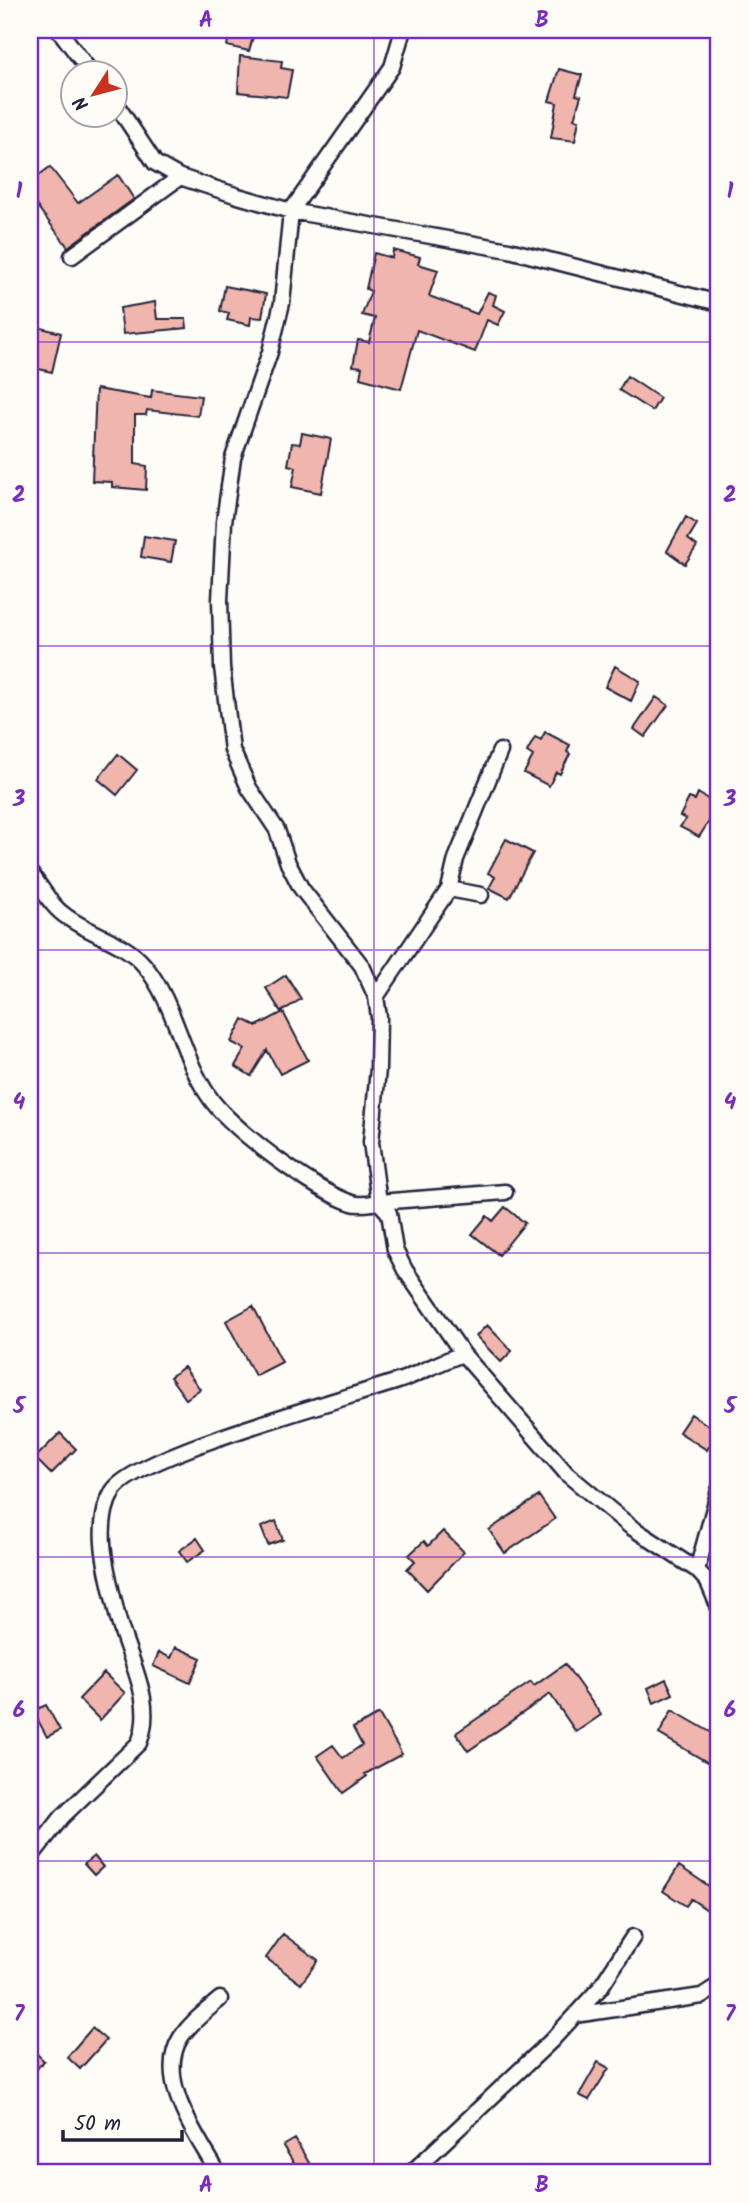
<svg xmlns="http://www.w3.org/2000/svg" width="749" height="2203" font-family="Kalam,sans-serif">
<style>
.building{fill:#f0b5ad;stroke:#22223b;stroke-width:2}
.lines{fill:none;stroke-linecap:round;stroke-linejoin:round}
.minor-casing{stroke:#22223b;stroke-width:19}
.minor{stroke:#fdfcf7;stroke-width:14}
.grid{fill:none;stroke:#7b2cbf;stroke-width:2;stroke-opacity:0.55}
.neatline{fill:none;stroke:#7b2cbf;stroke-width:2.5}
.grid-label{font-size:23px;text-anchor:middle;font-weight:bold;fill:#7b2cbf}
</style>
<rect width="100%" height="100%" fill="#fdfcf7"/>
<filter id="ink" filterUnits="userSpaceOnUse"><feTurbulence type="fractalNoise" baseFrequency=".0143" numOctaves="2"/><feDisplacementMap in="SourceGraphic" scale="14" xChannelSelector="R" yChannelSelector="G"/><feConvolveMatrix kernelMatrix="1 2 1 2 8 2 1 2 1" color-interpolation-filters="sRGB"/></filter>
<g filter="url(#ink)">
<path class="building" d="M230 30H255L249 51 227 46Z
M240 56 282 61 281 68 292 70 287 97 238 92Z
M559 69 582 75 576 95 581 96 574 119 579 120 575 141 551 138 557 103 549 101Z
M50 167 78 203 118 175 134 199 68 247 30 197V182Z
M393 250 420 257 418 264 438 270 429 296 477 314 488 292 496 295 493 305 505 311 498 325 487 320 475 352 417 330 401 389 360 378 362 367 353 366 358 340 369 342 375 318 362 315 371 291 366 289 374 253 392 258Z
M225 286 266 294 262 318 251 317 250 325 227 320 229 313 220 311Z
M155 302 157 319H186L187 328 123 334 120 308Z
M30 325 61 333 52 372 30 367Z
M627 376 660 398 652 411 619 390Z
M96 389 151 398 152 390 201 396 198 416 147 410 146 415H135V464L147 466 146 490 112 487V482L92 481Z
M302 433 331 439 321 493 292 487 296 467 288 465 292 443 300 444Z
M686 517 697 524 688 539 697 546 685 564 667 551Z
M144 536 175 541 171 562 141 557Z
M615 666 640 681 631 701 605 687Z
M656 697 668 705 645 737 634 729Z
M545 732 570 745 567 752 570 754 560 774 556 772 549 786 524 773 533 756 527 752 535 737 541 740Z
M118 754 137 770 117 795 98 779Z
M698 793 719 806 699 837 680 827 686 819 680 816 689 798 695 800Z
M506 839 533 853 509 898 489 888 495 877 488 873Z
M286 975 301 999 281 1012 266 988Z
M283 1012 308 1060 280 1074 267 1050 251 1076 235 1066 245 1049 231 1042 243 1019 257 1026Z
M505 1207 525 1223 499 1255 472 1234 487 1216 493 1221Z
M253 1306 282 1362 255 1376 226 1321Z
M487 1325 512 1351 501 1362 476 1336Z
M184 1367 200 1389 186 1399 170 1377Z
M691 1414 718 1432 707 1450 679 1432Z
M60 1433 76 1449 51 1474 35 1458Z
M539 1496 555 1519 505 1553 489 1530Z
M276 1521 283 1540 268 1545 261 1527Z
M443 1531 464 1552 427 1590 407 1569 415 1561 409 1555 424 1541 428 1546Z
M197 1538 205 1550 187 1562 179 1551Z
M176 1647 201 1658 190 1683 153 1666 159 1652 171 1658Z
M565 1664 601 1715 576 1732 550 1694 468 1751 456 1733 531 1682 534 1686Z
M104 1673 125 1693 100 1720 79 1699Z
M666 1679 673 1694 654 1703 648 1688Z
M46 1705 60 1730 47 1737 33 1711Z
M672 1710 719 1737V1769L659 1734Z
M379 1714 402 1754 365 1774 367 1776 343 1793 317 1756 333 1745 343 1758 362 1745 353 1728Z
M94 1856 103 1867 94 1875 84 1864Z
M679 1866 719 1893V1918L691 1899 686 1906 663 1891Z
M283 1934 318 1960 301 1984 266 1958Z
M92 2028 106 2040 80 2069 67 2057Z
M30 2047 44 2061 30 2076Z
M598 2062 609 2068 589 2100 579 2095Z
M295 2139 315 2173H281L295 2165 283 2146Z"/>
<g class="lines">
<defs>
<path id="minor" d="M59 30 92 74
M403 30 392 67 291 211 282 303 270 352 233 458 224 522 220 600 222 667 232 750 249 788 277 830 288 863 301 888 362 966 376 997 379 1017 378 1069 371 1142 379 1202 505 1192
M116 104 155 163 180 177 238 196 291 211 509 250 719 303
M72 256 180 177
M30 873C43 888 50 906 67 917 92 935 125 942 144 965 175 1002 181 1055 208 1095 228 1127 316 1192 352 1203 360 1206 371 1203 379 1202L389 1213 395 1250 405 1270 463 1354 567 1474 631 1527 697 1570 708 1582 719 1608
M449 889 481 895
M376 997 449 889 456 859 500 751
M697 1570 719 1490
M30 1858 62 1817 139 1743C157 1699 125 1654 116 1610 108 1574 92 1526 113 1491 136 1454 353 1397 404 1379 424 1371 442 1361 463 1354
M575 2015 702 1996 719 1985
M218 2173C198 2137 154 2079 181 2037 191 2022 206 2011 220 1999
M411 2173 551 2041 600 1988 633 1937"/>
</defs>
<use href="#minor" class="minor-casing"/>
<use href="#minor" class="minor"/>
</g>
</g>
<path class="grid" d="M374 30V2173M30 342H719M30 646H719M30 950H719M30 1253H719M30 1557H719M30 1861H719"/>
<rect width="749" height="2203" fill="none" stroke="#fdfcf7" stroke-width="77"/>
<g transform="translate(94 94) rotate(234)"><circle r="33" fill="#fdfcf7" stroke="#a5a5ac" stroke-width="2"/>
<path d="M0-5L12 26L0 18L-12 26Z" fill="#c8321e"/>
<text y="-10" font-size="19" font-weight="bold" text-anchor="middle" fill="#22223b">N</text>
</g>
<path d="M63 2130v10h119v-10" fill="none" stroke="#22223b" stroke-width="3.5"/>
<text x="74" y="2130" font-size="21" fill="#22223b" stroke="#fdfcf7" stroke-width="5" paint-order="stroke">50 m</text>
<rect x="38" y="38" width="672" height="2126" class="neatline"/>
<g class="grid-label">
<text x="206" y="27">A</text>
<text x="542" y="27">B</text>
<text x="19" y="198">1</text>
<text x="730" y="198">1</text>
<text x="19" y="502">2</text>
<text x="730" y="502">2</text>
<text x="19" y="806">3</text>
<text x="730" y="806">3</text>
<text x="19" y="1109">4</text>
<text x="730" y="1109">4</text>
<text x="19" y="1413">5</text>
<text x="730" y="1413">5</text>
<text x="19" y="1717">6</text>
<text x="730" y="1717">6</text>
<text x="19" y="2021">7</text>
<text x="730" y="2021">7</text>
<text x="206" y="2192">A</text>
<text x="542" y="2192">B</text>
</g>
</svg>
